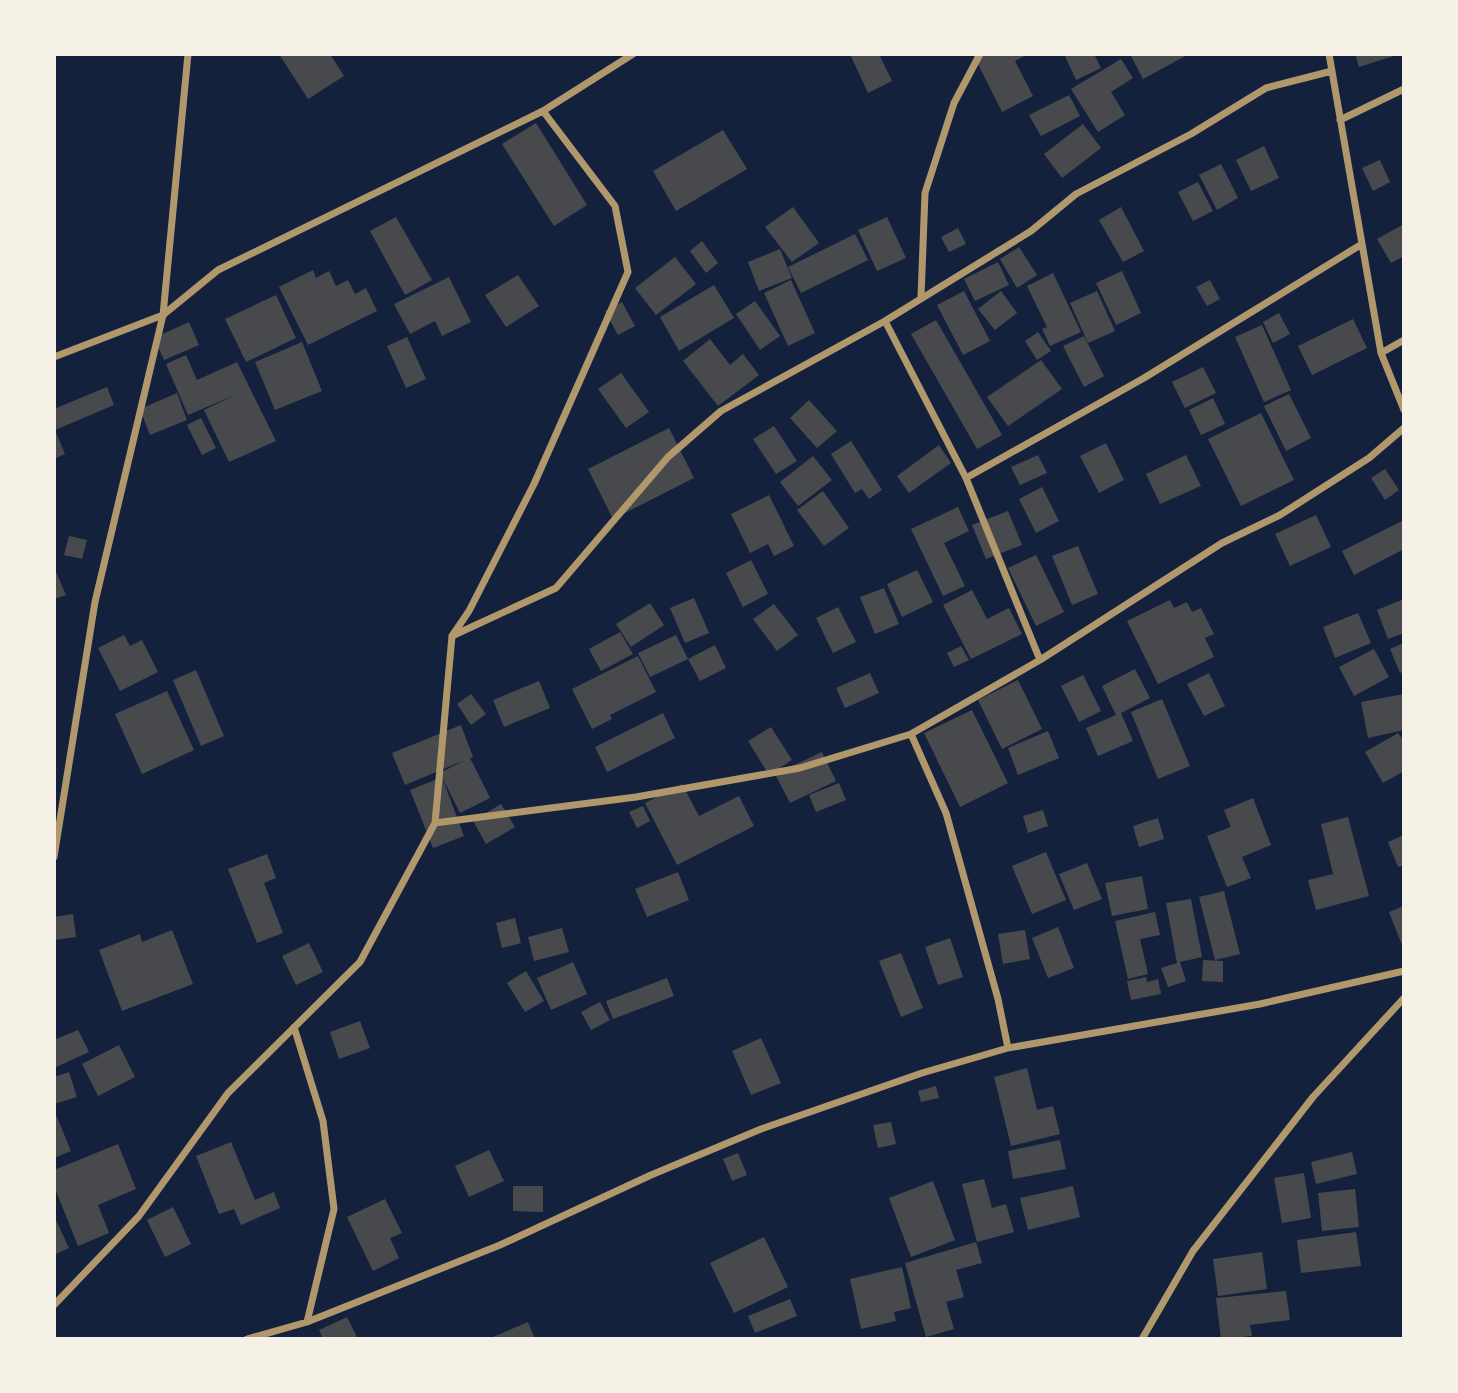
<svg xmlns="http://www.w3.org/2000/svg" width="1458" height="1393" font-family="Lato,sans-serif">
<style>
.building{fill:#48494c}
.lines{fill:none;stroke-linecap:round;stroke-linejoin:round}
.minor{stroke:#b1986c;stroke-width:7}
</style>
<rect width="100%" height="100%" fill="#14213d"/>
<path class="building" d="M279 54H330L344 76 308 99Z
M850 54H879L892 81 868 93Z
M973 54H1028L1015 61 1033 96 1002 112Z
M1064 54H1094L1101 68 1076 80Z
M1130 54H1189L1143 79Z
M1355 54H1397V55L1359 67Z
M1121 59 1133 78 1111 92 1125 115 1098 132 1071 89Z
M1069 95 1080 116 1041 136 1029 115Z
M536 123 587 205 554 226 502 144Z
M1083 124 1101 148 1062 178 1044 154Z
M723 130 747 169 676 211 653 171Z
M1264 146 1279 178 1251 191 1236 160Z
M1380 160 1390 182 1373 191 1362 168Z
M1221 164 1238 198 1217 210 1199 175Z
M1198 182 1213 211 1193 221 1178 192Z
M793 207 819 243 792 262 765 227Z
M1121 207 1144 251 1123 262 1099 220Z
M396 217 432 280 405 295 370 231Z
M887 217 906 258 877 271 858 230Z
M1404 224V256L1391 263 1377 239Z
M958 228 966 244 949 252 941 237Z
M855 234 868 260 801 293 788 267Z
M702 241 718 263 706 273 690 251Z
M1019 247 1037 275 1017 288 1000 259Z
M780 249 792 278 759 291 748 262Z
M675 257 696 284 656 315 635 288Z
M998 262 1009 285 975 301 964 279Z
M313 270 316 278 329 271 336 286 348 280 355 294 366 288 377 311 308 345 279 287Z
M1122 271 1141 313 1116 325 1096 283Z
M1053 273 1081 332 1050 346 1042 329 1047 327 1027 286Z
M518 275 539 306 506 327 485 295Z
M449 277 471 322 442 336 435 321 410 334 394 304Z
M791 280 815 333 788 346 764 293Z
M1210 280 1220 299 1207 306 1196 287Z
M714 285 734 318 679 351 660 317Z
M964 291 990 341 963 355 937 305Z
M1001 291 1017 313 995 330 978 309Z
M1097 291 1115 331 1088 343 1070 303Z
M276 295 296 338 246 362 225 319Z
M755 301 780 336 760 350 736 314Z
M622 302 635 326 618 335 605 311Z
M1279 313 1290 334 1273 343 1263 322Z
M1353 319 1367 348 1312 375 1298 346Z
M936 320 1002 435 977 449 911 334Z
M189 322 199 345 164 360 154 338Z
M1262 325 1291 390 1264 402 1235 337Z
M1038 332 1051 351 1037 360 1025 341Z
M1084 336 1104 376 1084 387 1063 346Z
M407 337 426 379 406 388 387 346Z
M710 339 730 365 743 354 759 375 718 406 683 361Z
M302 342 322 391 275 410 255 362Z
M186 355 197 380 237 362 276 441 229 462 204 410 237 394 188 415 166 364Z
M1041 360 1062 389 1008 426 987 397Z
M1203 367 1216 393 1185 408 1172 382Z
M621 373 649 412 626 428 598 389Z
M107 387 114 405 55 430 65 454 54 459V409Z
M177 393 187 420 150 435 140 409Z
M1289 394 1311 438 1286 451 1264 406Z
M1213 398 1225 424 1201 435 1189 410Z
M809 400 837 431 817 448 790 418Z
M1261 413 1294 480 1241 506 1208 439Z
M201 418 216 448 202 455 187 425Z
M774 426 797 461 776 474 753 439Z
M669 428 694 478 613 519 588 469Z
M851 441 882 490 869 499 862 489 855 493 831 454Z
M1106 443 1124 480 1099 493 1080 456Z
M939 445 951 463 909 493 897 476Z
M1038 455 1047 473 1020 485 1011 467Z
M1186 455 1201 486 1160 504 1146 474Z
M813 456 832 480 798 506 780 482Z
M1385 469 1399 490 1385 500 1371 478Z
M1042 487 1059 521 1036 533 1019 499Z
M823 491 849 528 824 546 797 510Z
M769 495 794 546 774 556 768 544 750 553 731 514Z
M958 507 969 531 944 543 965 586 943 596 911 529Z
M1008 511 1022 545 986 559 972 525Z
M1316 515 1331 547 1290 566 1275 534Z
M1404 520V549L1354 575 1342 551Z
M69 536 87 540 82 559 64 555Z
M1078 546 1098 594 1072 605 1052 556Z
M1036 555 1064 612 1036 626 1008 568Z
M751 560 768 594 743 607 726 573Z
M54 567 66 595 54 599Z
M917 570 933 602 902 617 887 584Z
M884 588 899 624 875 634 860 597Z
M972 590 987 619 1009 608 1022 634 971 659 943 605Z
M694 598 709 633 685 643 670 608Z
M1404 599V633L1388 639 1377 610Z
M1170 600 1174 608 1187 602 1192 612 1201 608 1214 634 1205 638 1214 657 1158 684 1127 621Z
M650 603 664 625 631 647 616 624Z
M774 604 798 635 777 651 753 619Z
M838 607 856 642 833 653 816 618Z
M1358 613 1371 643 1335 658 1323 627Z
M620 632 633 654 601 671 589 649Z
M124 635 130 646 142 640 158 672 120 691 98 648Z
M676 635 688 659 650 677 638 653Z
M1404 643V671L1400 673 1390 649Z
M715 645 726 668 700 681 688 659Z
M961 646 969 660 954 667 947 653Z
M1374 649 1389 677 1354 696 1339 667Z
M638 656 656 692 610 715 612 719 592 729 572 689Z
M1135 669 1150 698 1121 713 1133 741 1098 756 1086 728 1116 715 1102 686Z
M196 670 224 736 201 746 173 680Z
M870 673 879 693 845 708 836 688Z
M1209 673 1225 706 1204 716 1187 684Z
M1083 675 1101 711 1079 722 1061 686Z
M1018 680 1042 729 1002 749 978 700Z
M539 681 550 708 504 727 493 700Z
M167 691 194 750 142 774 115 714Z
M471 694 486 714 471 725 457 704Z
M1404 694V730L1368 738 1361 702Z
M1162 699 1190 766 1158 779 1131 712Z
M972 710 1008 783 960 807 924 733Z
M663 713 675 738 607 772 595 747Z
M461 725 473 757 470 758 490 798 460 813 440 773 465 760 405 785 392 753Z
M771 727 792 760 769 775 748 741Z
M1048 731 1059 758 1018 775 1008 748Z
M1398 733 1404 741V771L1383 783 1365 752Z
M822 752 836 781 790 803 775 774Z
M442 777 464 836 433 848 410 790Z
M839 783 846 800 816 812 809 795Z
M682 784 699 816 739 796 754 826 677 865 645 803Z
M1253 798 1271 845 1242 857 1251 878 1227 887 1207 836 1231 827 1224 810Z
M501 804 515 827 486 844 473 821Z
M643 806 650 821 637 828 629 812Z
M1043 810 1048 826 1028 833 1023 816Z
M1348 817 1369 896 1316 910 1308 880 1333 874 1321 824Z
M1158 818 1164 839 1139 847 1133 826Z
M1404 835V865L1398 867 1388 842Z
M1046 852 1066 900 1032 914 1012 866Z
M267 854 276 878 264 883 283 933 257 943 228 869Z
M1087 863 1102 899 1074 910 1059 874Z
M678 872 689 900 647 917 635 889Z
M1142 876 1148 909 1112 916 1105 883Z
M1224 891 1240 954 1215 960 1199 897Z
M1191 899 1202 957 1180 962 1186 981 1168 987 1161 968 1177 963 1166 903Z
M1404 906V945H1402L1389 912Z
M1155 912 1160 935 1140 939 1148 974 1128 979 1115 921Z
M73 914 76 937 55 940 54 917Z
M515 918 521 943 502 948 496 923Z
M1058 927 1074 968 1048 978 1032 938Z
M562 928 569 952 534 961 528 937Z
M172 930 193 984 122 1011 99 950 140 934 142 942Z
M1025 930 1030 959 1003 964 998 934Z
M950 938 963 977 938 985 925 947Z
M309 943 323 972 296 985 282 956Z
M901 953 923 1008 901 1017 879 961Z
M1203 960 1223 961V982L1202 981Z
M573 962 587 994 551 1010 537 978Z
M526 971 544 1001 525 1012 507 983Z
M1146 977 1147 982 1158 979 1161 994 1131 1000 1127 981Z
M667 978 674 996 613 1019 606 1001Z
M600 1002 610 1020 591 1030 581 1012Z
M360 1021 370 1048 339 1059 330 1032Z
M78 1030 89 1052 54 1068V1040Z
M761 1038 781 1083 751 1095 732 1051Z
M119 1045 135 1077 98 1096 82 1064Z
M1027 1068 1037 1110 1053 1106 1060 1134 1011 1146 994 1077Z
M69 1072 77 1097 54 1104V1077Z
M936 1086 939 1098 921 1102 918 1091Z
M54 1110 71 1151 54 1158Z
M891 1122 896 1144 878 1148 873 1125Z
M1060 1140 1066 1169 1013 1179 1008 1151Z
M231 1142 255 1200 274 1192 280 1208 241 1225 234 1209 219 1214 196 1156Z
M118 1144 136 1189 98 1205 109 1233 78 1246 54 1186V1170Z
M489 1150 504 1181 469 1197 455 1166Z
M1352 1152 1357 1174 1316 1184 1311 1162Z
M738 1153 747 1175 732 1181 723 1159Z
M1304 1173 1311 1218 1282 1223 1274 1178Z
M984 1179 992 1208 1006 1204 1014 1232 977 1242 962 1184Z
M933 1181 955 1240 911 1257 889 1198Z
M513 1186H543V1212L513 1211Z
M1073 1186 1080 1217 1028 1230 1020 1198Z
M1355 1189 1359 1227 1322 1231 1318 1193Z
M385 1199 402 1233 390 1238 399 1258 373 1271 347 1217Z
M173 1207 191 1244 165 1257 147 1220Z
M54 1216 69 1248 54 1255Z
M1356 1232 1361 1266 1301 1273 1297 1240Z
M764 1237 788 1287 734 1313 710 1263Z
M976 1242 982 1263 956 1270 964 1297 946 1302 954 1329 926 1337 905 1263Z
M1262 1252 1267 1289 1218 1296 1213 1259Z
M902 1267 911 1308 894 1312 896 1321 861 1329 850 1279Z
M1286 1291 1290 1320 1250 1325 1252 1336 1221 1339 1216 1298Z
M790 1299 797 1316 755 1333 748 1316Z
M347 1317 358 1339H323L319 1330Z
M528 1322 535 1339H488Z"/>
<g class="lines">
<path class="minor" d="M1329 54 1381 353 1404 410
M1340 120 1404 89
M921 297 925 193 954 103 980 54
M885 321 966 478 1040 660
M1381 353 1404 340
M54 357 163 315 218 270 543 111 633 54
M966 478 1144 378 1362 244
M452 636 556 588 668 457 721 411 885 321 1031 231 1076 194 1191 134 1266 88 1332 71
M911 734 946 813 998 999 1008 1048
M435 823 636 797 800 768 911 734 1040 660 1222 543 1280 515 1369 458 1404 428
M54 857 95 602 163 315 188 54
M294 1027 323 1121 334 1209 307 1322
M54 1305 139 1216 228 1093 360 962 435 823 452 636 469 611 534 484 628 272 615 206 543 111
M247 1339 307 1322 500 1245 651 1175 761 1129 922 1073 1008 1048 1260 1004 1404 971
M1142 1339 1193 1251 1313 1097 1404 998"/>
</g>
<rect width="1458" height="1393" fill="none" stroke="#f6f1e7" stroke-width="112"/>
</svg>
